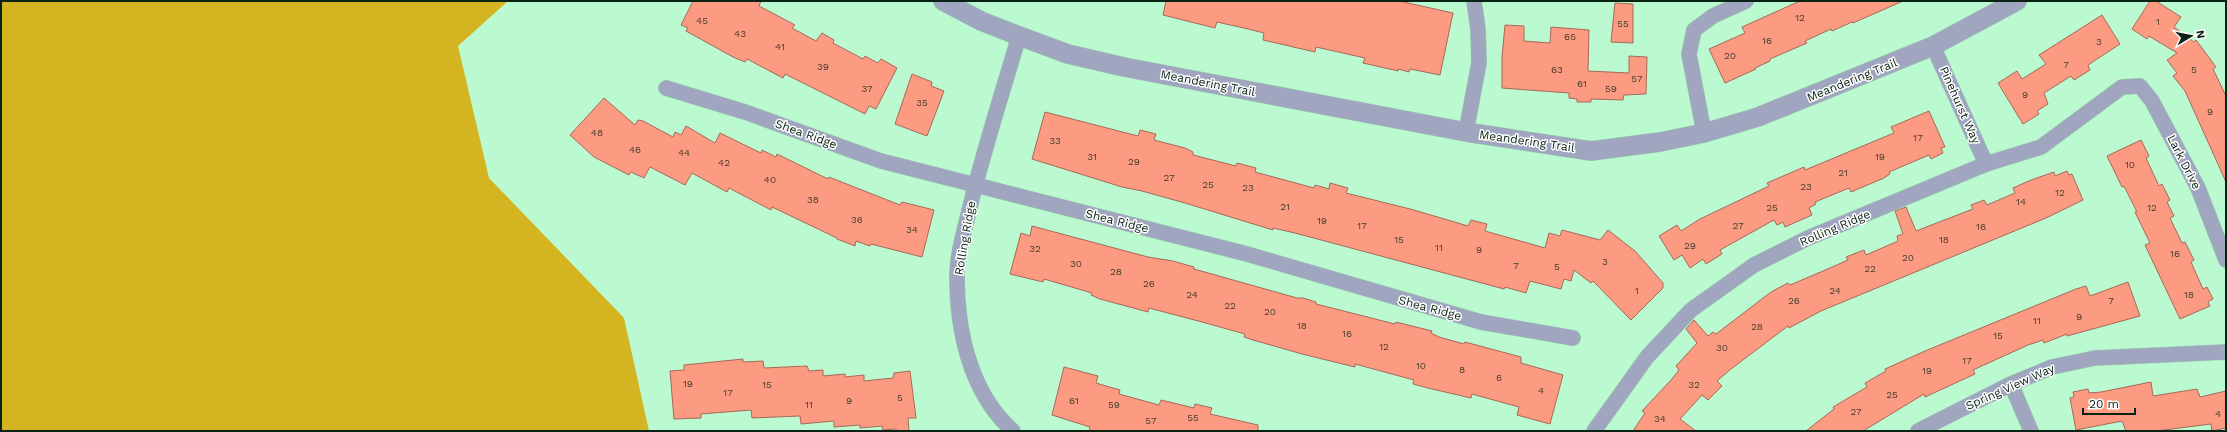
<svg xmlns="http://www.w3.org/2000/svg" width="2227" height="432" font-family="'Work Sans',sans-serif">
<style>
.green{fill:#d4b421}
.building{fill:#fc9b81;stroke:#a76858}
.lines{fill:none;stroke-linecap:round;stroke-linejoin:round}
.minor-casing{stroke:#9bd2ae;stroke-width:16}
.tertiary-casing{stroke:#9bd2ae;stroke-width:20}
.minor{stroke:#a0a6c0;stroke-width:15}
.tertiary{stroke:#a0a6c0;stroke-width:19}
.labels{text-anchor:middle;stroke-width:3;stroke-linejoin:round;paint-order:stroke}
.number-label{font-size:10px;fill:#46402f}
.street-label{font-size:12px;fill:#092214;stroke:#fff}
</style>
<rect width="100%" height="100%" fill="#bbf9d0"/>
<path class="green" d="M1 1H508L458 46 489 178 624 318 649 431H1Z"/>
<path class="building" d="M693 1H761L759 6 795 25 792 28 816 41 822 33 834 40 833 43 863 59 865 56 878 63 881 59 897 68 876 109 869 106 865 114 785 74 783 78 747 59 745 62 733 57 686 31 688 28 681 25Z
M1166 1H1399L1453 13 1440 75 1410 69 1409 72 1398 69V71L1363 63 1365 58 1316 47 1315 52 1263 40 1264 33 1248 29 1217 22 1215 28 1163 15Z
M1800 1H1903L1853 23 1852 22 1832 31 1831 29 1805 41 1807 43 1770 59V61L1755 68 1756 69 1725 83 1709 49 1745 33 1742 27Z
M2150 1H2156L2181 17 2174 27 2194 42 2196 40 2216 67 2213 69 2226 96V182L2185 91 2173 76 2177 73 2167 60 2177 53 2149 36 2147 39 2132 29Z
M1615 3 1633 4V43L1611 42Z
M2102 15 2120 44 2088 65 2090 70 2074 80 2071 76 2044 93 2048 104 2037 111 2039 114 2023 124 1998 83 2017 71 2022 79 2046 64 2039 55Z
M1505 25 1524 26V41L1550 43 1551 27 1589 30 1588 71 1629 73V56L1647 57 1646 94 1624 95 1623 100 1591 99V102H1577V99L1569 98V93L1502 88V57Z
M912 74 932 82 931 86 944 91 927 136 895 124Z
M604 98 635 125 638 120 643 121 673 137 675 132 681 135 686 126 715 143 720 133 761 153 762 150 776 157 777 154 828 179 829 177 900 205 902 202 934 210 922 257 871 244 870 246 856 241 855 246 837 239V238L772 207 771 210 729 188 727 192 692 173 685 185 650 167 644 178 631 172 629 175 594 157 570 135Z
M1929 111 1945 147 1941 148 1943 153 1931 159 1929 155 1889 172 1890 174 1884 178 1851 192 1849 188 1815 202 1816 204 1809 208 1812 215 1785 227 1783 222 1777 225 1774 220 1720 250 1722 254 1706 264 1703 259 1690 268 1682 255 1674 260 1659 236 1677 225 1681 231 1700 219 1769 186 1767 183 1804 167 1805 170 1894 133 1891 127Z
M1045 112 1138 136 1140 130 1156 134 1154 140 1185 148 1193 152V155L1236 166 1237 163 1256 168 1255 172 1314 188 1315 185 1329 189 1330 183 1348 188 1346 193 1414 210 1468 226 1471 220 1487 224 1485 231 1545 248 1549 233 1560 236 1562 230 1600 240 1608 230 1635 251 1663 283V288L1631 320 1593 281 1591 283 1574 270 1571 281 1564 279 1561 289 1530 281 1526 293 1505 287 1504 289 1295 233 1273 228V230L1185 203 1142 191 1122 187 1032 159Z
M2141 140 2149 156 2146 158 2159 186 2162 184 2170 200 2167 202 2174 216 2170 218 2182 243 2185 242 2194 260 2191 262 2203 289 2207 287 2213 299 2208 302 2210 306 2180 319 2145 245 2150 243 2135 212H2137L2124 186 2122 187 2107 156Z
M2067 171 2069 175 2072 174 2083 200 2046 218 1821 311 1789 328 1788 326 1731 369 1717 381 1722 386 1708 400 1702 395 1680 419 1696 431H1633L1645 413 1642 411 1671 380 1679 370 1676 366 1697 343 1686 329 1694 320 1708 336 1713 332 1716 334 1771 292 1788 283 1790 285 1823 271 1848 260 1846 257 1864 250 1866 255 1898 241 1897 236 1903 234 1895 211 1906 207 1916 231 1973 209 1971 205 1984 200 1987 205 2015 193 2013 188 2031 180 2054 172 2055 176Z
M1032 226 1148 257 1173 261 1194 267V269L1297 298H1303L1316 302V304L1395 324 1396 322 1432 331 1431 333 1439 337 1464 344 1465 342 1521 357V363L1563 375 1550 424 1517 415 1519 407 1472 394 1471 398 1432 389 1413 384 1414 380 1355 364V367L1302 354 1253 340 1244 337 1245 334 1202 322 1149 308 1148 312 1100 299 1091 295 1092 293 1044 279 1043 282 1010 274 1021 233 1030 236Z
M2128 282 2140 316 2067 336V334L2044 343 2043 340 2028 345 1973 370 1975 374 1925 397 1924 394 1863 431H1806L1834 409 1833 407 1867 387 1865 383 1886 371 1885 369 1925 351 2076 289 2086 286 2090 296Z
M743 359V362L763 361 764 368 807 366 809 371 823 370V376L845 374V377L864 375V381L893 378 894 373 910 371 916 418H908L909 431H897L896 429 883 430 882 426 860 428V425L834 427V421L801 424 800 416 752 418 751 410 701 414V418L674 419 670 371 684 370V365Z
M1064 367 1098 376 1096 383 1120 390 1119 394 1159 405 1161 400 1194 408 1195 404 1212 408 1210 414 1258 425V431H1089L1090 427 1052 415Z
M2151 382 2153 396 2197 389 2200 397 2226 391V428L2212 431 2211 424 2156 431H2126L2122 421 2076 430 2070 398 2074 397 2073 392 2088 389 2089 393 2101 392Z"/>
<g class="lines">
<defs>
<path id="minor" d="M1933 46 1986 164
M666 88 745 112 881 161 1247 254 1481 322 1573 338
M1466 132 1479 63 1478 29 1474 1
M1704 133 1689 54 1694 30 1713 16 1746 1
M2011 384 2031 431
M1013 431C970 393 957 331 957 276 957 255 964 232 969 211 983 152 1002 94 1019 36
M1594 431 1647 357 1691 310 1754 265 1808 238 1986 164 2041 147 2122 87 2140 86 2152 101 2198 188 2226 260
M1918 431 2011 384 2052 367 2095 358 2226 352"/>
<path id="tertiary" d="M943 1 981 21 1019 36 1068 54 1124 67 1466 132 1591 151 1660 142 1704 133 1758 117 1933 46 2017 1"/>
</defs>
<use href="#minor" class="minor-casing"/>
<use href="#tertiary" class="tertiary-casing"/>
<use href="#minor" class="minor"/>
<use href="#tertiary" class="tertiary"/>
</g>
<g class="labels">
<g class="number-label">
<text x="1800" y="21">12</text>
<text x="702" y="24">45</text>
<text x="2158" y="25">1</text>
<text x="1623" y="27">55</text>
<text x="740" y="37">43</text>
<text x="1570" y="40">65</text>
<text x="1767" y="44">16</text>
<text x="2099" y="45">3</text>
<text x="780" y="50">41</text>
<text x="1730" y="59">20</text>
<text x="2066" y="68">7</text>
<text x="823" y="70">39</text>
<text x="1557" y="73">63</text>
<text x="2194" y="73">5</text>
<text x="1637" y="82">57</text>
<text x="1582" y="87">61</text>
<text x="867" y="92">37</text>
<text x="1611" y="92">59</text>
<text x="2025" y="98">9</text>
<text x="922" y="106">35</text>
<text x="2210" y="115">9</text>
<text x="597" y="136">48</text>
<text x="1918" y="141">17</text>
<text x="1055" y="144">33</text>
<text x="635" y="153">46</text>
<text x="684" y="156">44</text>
<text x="1092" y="160">31</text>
<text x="1880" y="160">19</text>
<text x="1134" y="165">29</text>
<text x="724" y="166">42</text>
<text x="2130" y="168">10</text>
<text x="1843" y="176">21</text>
<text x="1169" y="181">27</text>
<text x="770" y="183">40</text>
<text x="1208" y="188">25</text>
<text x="1806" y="190">23</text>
<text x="1248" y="191">23</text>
<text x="2060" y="196">12</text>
<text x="813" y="203">38</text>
<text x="2021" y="205">14</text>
<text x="1285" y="210">21</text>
<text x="1772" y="211">25</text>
<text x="2152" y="211">12</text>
<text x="857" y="223">36</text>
<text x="1322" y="224">19</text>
<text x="1362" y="229">17</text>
<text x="1738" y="229">27</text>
<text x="1981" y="230">16</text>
<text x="912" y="233">34</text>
<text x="1399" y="243">15</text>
<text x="1944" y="243">18</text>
<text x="1690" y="249">29</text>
<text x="1439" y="251">11</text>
<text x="1035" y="252">32</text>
<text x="1479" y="253">9</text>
<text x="2175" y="257">16</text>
<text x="1908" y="261">20</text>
<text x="1605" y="265">3</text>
<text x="1076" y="267">30</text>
<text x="1516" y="269">7</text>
<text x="1557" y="270">5</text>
<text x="1870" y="272">22</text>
<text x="1116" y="275">28</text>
<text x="1149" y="287">26</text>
<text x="1637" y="294">1</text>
<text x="1835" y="294">24</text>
<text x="1192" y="298">24</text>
<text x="2189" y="298">18</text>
<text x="1794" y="304">26</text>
<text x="2111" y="304">7</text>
<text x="1230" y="309">22</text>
<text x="1270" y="315">20</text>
<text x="2079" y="320">9</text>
<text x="2037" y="324">11</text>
<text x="1302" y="329">18</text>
<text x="1757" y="330">28</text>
<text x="1347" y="337">16</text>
<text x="1998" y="339">15</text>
<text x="1384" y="350">12</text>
<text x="1722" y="351">30</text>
<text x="1967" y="364">17</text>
<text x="1421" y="369">10</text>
<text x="1462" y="373">8</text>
<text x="1927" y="374">19</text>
<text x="1499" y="381">6</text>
<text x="688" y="387">19</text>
<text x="767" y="388">15</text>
<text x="1694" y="388">32</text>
<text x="1541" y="394">4</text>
<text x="728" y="396">17</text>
<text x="1892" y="398">25</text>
<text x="900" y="401">5</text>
<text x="849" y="404">9</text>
<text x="1074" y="404">61</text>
<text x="809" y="408">11</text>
<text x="1114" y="408">59</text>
<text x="1856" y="415">27</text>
<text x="2218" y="417">4</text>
<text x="1193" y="421">55</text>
<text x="1660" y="422">34</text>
<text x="1151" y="424">57</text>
</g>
<g class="street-label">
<text transform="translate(1852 80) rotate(-22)" y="4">Meandering Trail</text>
<text transform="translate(1208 83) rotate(11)" y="4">Meandering Trail</text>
<text transform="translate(1960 105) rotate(66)" y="4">Pinehurst Way</text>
<text transform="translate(806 134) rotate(20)" y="4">Shea Ridge</text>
<text transform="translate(1527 141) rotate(8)" y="4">Meandering Trail</text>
<text transform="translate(2184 162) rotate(63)" y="4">Lark Drive</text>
<text transform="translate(1117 221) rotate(14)" y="4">Shea Ridge</text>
<text transform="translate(1835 228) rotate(-23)" y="4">Rolling Ridge</text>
<text transform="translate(965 238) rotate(-80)" y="4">Rolling Ridge</text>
<text transform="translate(1430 308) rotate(15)" y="4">Shea Ridge</text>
<text transform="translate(2010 387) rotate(-24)" y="4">Spring View Way</text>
</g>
</g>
<rect width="2227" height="432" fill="none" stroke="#092214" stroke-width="4"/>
<g transform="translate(2191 36) rotate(80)" stroke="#ffffff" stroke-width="3" paint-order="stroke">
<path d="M0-3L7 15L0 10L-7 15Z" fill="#092214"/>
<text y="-6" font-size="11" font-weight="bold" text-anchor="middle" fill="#092214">N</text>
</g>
<path d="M2083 408v6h52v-6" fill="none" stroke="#092214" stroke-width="2"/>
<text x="2089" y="408" font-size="12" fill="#092214" stroke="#ffffff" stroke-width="3" paint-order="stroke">20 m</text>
</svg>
